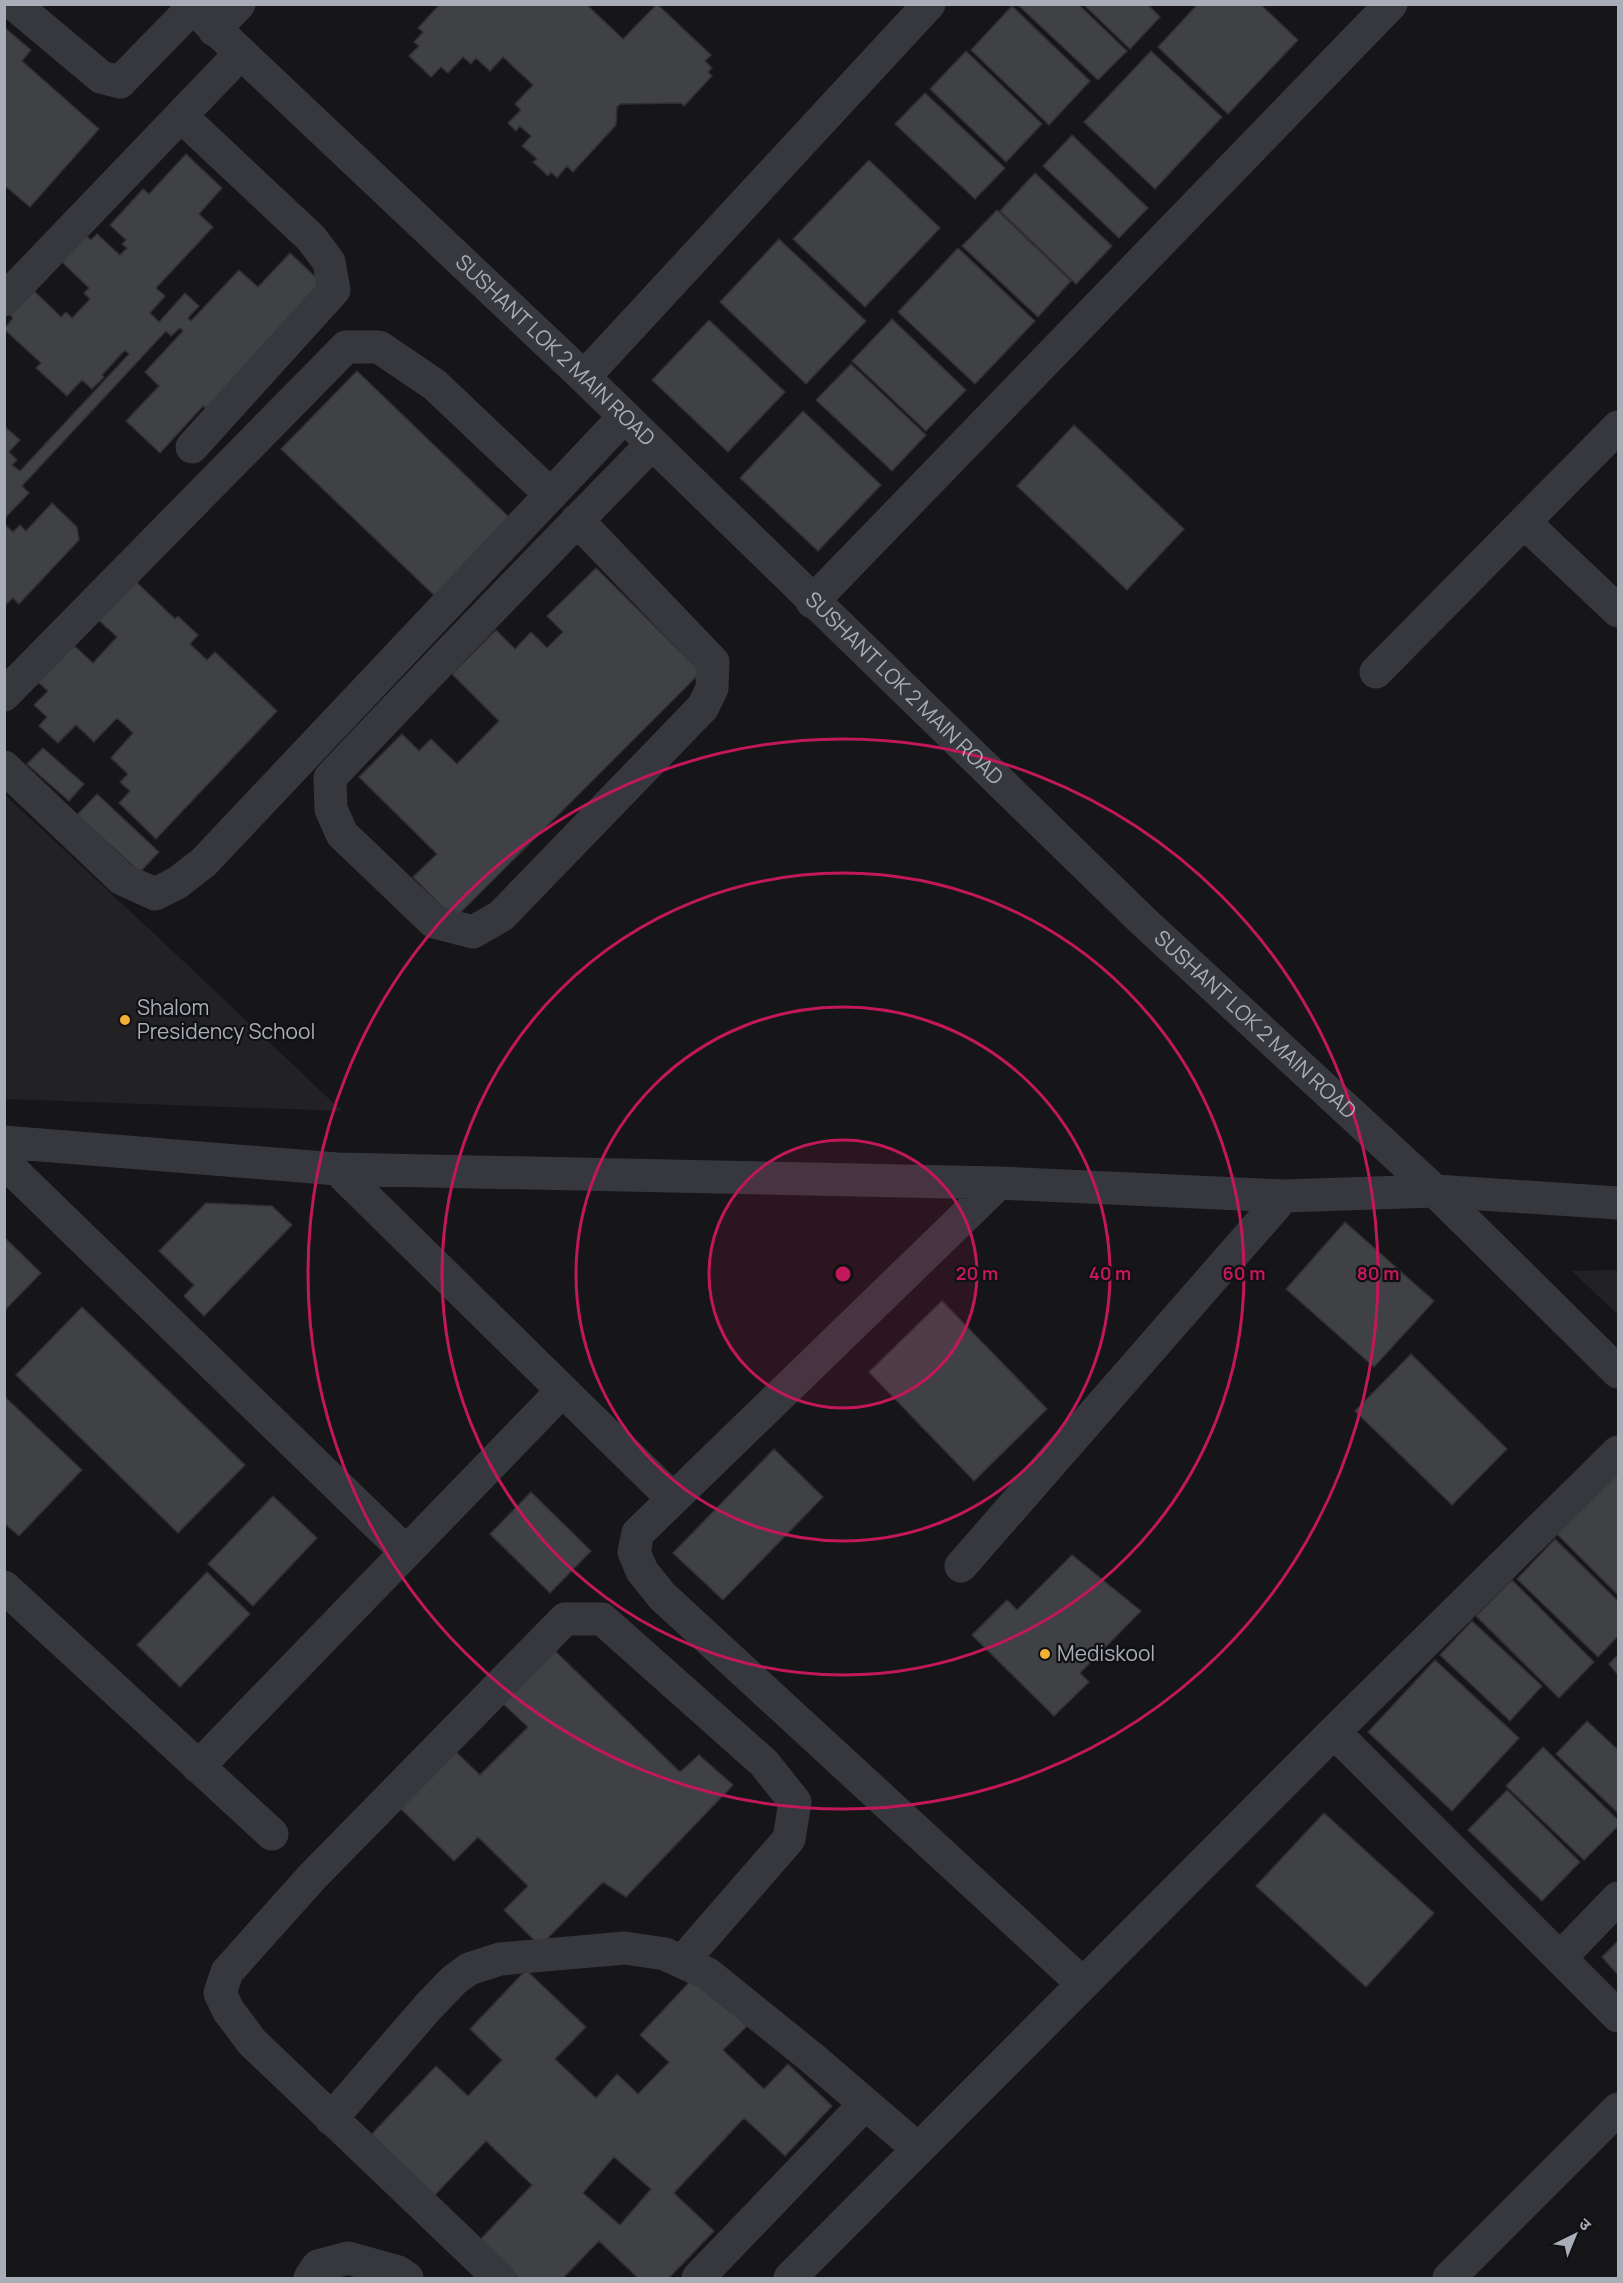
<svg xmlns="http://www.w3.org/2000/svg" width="1623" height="2283" font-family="Manrope,'Noto Sans Devanagari',sans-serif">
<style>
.built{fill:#222225}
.building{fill:#404145;stroke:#303034;stroke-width:1.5;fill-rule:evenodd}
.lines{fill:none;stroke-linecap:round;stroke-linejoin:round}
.minor{stroke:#37383d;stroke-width:33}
.tertiary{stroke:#37383d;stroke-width:33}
.ring{fill:none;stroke:#c2185b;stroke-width:3}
.poi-dot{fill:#f2b134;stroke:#111113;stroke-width:2}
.labels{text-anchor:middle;stroke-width:4.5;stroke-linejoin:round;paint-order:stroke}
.street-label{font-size:21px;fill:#a8adb8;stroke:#111113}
.poi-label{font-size:21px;fill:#a8adb8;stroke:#111113;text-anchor:start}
.centre{fill:#c2185b;stroke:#111113;stroke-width:3}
.ring-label{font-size:18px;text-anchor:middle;font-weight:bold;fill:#c2185b;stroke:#111113;stroke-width:4.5;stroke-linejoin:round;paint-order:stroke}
</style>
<rect width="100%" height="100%" fill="#161618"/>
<path class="built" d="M4 794 161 940 342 1111 5 1099Z
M1618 1270V1315L1572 1271Z"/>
<path class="building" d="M440 4H586L623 39 657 4 711 55 705 61 712 68 708 72 712 76 684 106 681 103 620 104 617 107 616 125 573 172 567 166 557 178 551 172 548 176 533 162 537 159 522 146 531 136 520 126 516 131 508 123 521 110 515 104 533 85 503 57 490 71 476 58 471 64 463 57 448 73 441 67 431 77 409 56 419 46 414 42 423 32 418 28Z
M1017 4H1078L1127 51 1098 80Z
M1083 4H1147L1160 17 1130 49Z
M1198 4H1260L1298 40 1228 114 1158 47Z
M1012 6 1090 81 1049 125 971 50Z
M4 27 31 50 22 61 99 129 30 207 4 185Z
M966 51 1042 124 1006 162 930 89Z
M1151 51 1222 117 1155 189 1084 122Z
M925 93 1005 168 975 199 895 124Z
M1072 135 1148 208 1119 238 1043 166Z
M186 154 222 188 199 214 213 227 156 288 165 296 150 313 159 322 185 293 199 306 188 318 191 321 239 270 258 287 290 253 327 288 212 413 203 406 160 453 126 421 159 386 145 372 183 331 180 328 171 336 166 331 22 486 29 493 4 519V426L20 440 9 452 17 460 12 465 20 471 129 354 125 350 102 375 104 377 92 389 82 380 67 396 36 368 41 363 4 329 13 318 7 312 30 287 61 317 66 312 72 318 90 299 84 293 89 288 60 260 84 234 91 240 97 234 120 255 127 248 122 244 126 240 110 225 143 189 149 194Z
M869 160 940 228 865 307 793 239Z
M1035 173 1112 246 1076 284 1000 211Z
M997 210 1071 281 1038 317 962 246Z
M779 239 866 321 806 384 720 302Z
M958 248 1035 321 975 384 898 312Z
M892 319 966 390 926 431 852 361Z
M709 320 785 392 728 452 652 380Z
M851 364 926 435 892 471 816 400Z
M357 371 514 522 438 599 281 449Z
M803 411 881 485 818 551 740 478Z
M1074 425 1184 529 1127 590 1017 486Z
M52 503 77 527 79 540 19 604 13 598 4 606V524L13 532 20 525 26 531Z
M596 568 701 672 454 919 413 877 437 854 359 777 402 734 419 751 431 739 457 764 499 721 452 674 496 630 515 649 531 632 547 648 563 632 547 616Z
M129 575 175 619 178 616 198 635 190 644 207 660 215 652 277 711 156 839 119 803 130 791 120 782 128 774 111 758 133 733 117 718 94 742 76 725 58 743 39 726 47 717 34 705 48 691 32 677 68 640 93 663 117 637 92 614Z
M43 748 84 784 69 801 27 764Z
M97 794 159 852 140 872 77 815Z
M206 1203 272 1206 292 1225 204 1316 184 1296 194 1285 159 1251Z
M1345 1222 1434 1301 1374 1367 1286 1289Z
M4 1237 41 1273 4 1311Z
M942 1301 1047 1409 974 1481 869 1372Z
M82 1307 245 1465 178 1533 16 1375Z
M1411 1354 1507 1449 1452 1505 1355 1411Z
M4 1396 82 1470 19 1536 4 1523Z
M774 1449 823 1497 723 1600 673 1553Z
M1618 1463V1595L1553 1530Z
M531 1492 591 1551 550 1593 490 1534Z
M273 1496 317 1538 253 1606 208 1564Z
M1555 1539 1618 1601V1636L1598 1657 1517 1579Z
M1072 1555 1141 1611 1080 1673 1089 1682 1054 1716 972 1635 1007 1600 1017 1610Z
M207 1572 250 1614 180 1687 137 1645Z
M1512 1580 1594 1662 1559 1698 1476 1616Z
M1472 1621 1542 1686 1510 1721 1440 1655Z
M552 1648 680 1772 699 1755 733 1785 626 1897 603 1882 540 1946 504 1910 528 1886 478 1837 454 1861 398 1806 453 1749 480 1775 528 1727 500 1701Z
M1618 1655V1675L1609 1664Z
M1435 1660 1519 1738 1452 1811 1368 1732Z
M1587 1721 1618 1750V1813L1556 1754Z
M1543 1747 1618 1820V1826L1584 1860 1506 1786Z
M1507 1790 1580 1862 1542 1901 1468 1830Z
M1324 1813 1434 1913 1366 1987 1256 1886Z
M1618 1941V1975L1602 1957Z
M526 1970 586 2027 555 2059 596 2098 617 2074 638 2094 669 2062 640 2035 695 1976 747 2026 723 2050 764 2089 788 2064 832 2106 785 2156 744 2118 674 2193 714 2231 669 2278H638L599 2241 563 2278H518L479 2241 532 2185 486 2141 433 2197 369 2137 436 2066 468 2096 502 2060 470 2029ZM614 2157 651 2189 620 2225 583 2193Z"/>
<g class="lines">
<path class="minor" d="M14 4 101 77 120 82 192 8
M214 30 239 4
M181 116 311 238 329 262 334 290 192 447
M4 300 240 54
M584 377 929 4
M577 520 713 662 712 688 703 707 501 916 473 932 434 922 342 834 331 809 330 778C436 665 544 555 652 444
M1524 522 1618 611
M812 602 1391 4
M1376 672 1618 427
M4 695 346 347H379L435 385 551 495
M4 767 122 879 155 894 177 883 204 862 624 417
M4 1142 337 1169 999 1183 1284 1196 1435 1191 1618 1203
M4 1162 406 1552
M337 1169 673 1499
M999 1183 638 1533 634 1552 642 1571 662 1596 1083 1984
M961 1566 1284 1196
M4 1587 272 1834
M1334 1732 1618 2016
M198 1767 562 1391
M1561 1957 1618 1898
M331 2119 428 2007 454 1980 469 1969 500 1959 625 1948 665 1954 708 1974 812 2058 918 2149
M310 2278 318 2266 348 2258 398 2272 407 2278
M499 2278 252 2042 228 2010 220 1993 227 1972 312 1877 565 1619H602L764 1763 795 1802 789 1839 682 1962
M698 2278 865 2104
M790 2278 1334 1732 1618 1452
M1449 2278 1618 2109"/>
<path class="tertiary" id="s1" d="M189 4 584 377 1143 921 1435 1191 1618 1372"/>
</g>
<circle cx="843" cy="1274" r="134" fill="#c2185b" fill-opacity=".12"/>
<g class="ring">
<circle cx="843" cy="1274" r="134"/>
<circle cx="843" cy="1274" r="267"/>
<circle cx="843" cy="1274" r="401"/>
<circle cx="843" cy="1274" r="535"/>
</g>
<g class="poi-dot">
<circle cx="125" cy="1020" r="6"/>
<circle cx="1045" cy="1654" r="6"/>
</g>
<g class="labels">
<g class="street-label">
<text dy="7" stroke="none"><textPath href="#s1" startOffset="504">SUSHANT LOK 2 MAIN ROAD</textPath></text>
<text dy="7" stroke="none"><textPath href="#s1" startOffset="990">SUSHANT LOK 2 MAIN ROAD</textPath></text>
<text dy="7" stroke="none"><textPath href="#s1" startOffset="1476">SUSHANT LOK 2 MAIN ROAD</textPath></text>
</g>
<g class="poi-label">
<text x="137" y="1015">Shalom<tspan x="137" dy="24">Presidency School</tspan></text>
<text x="1057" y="1661">Mediskool</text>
</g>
</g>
<circle cx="843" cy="1274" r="9" class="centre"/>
<g class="ring-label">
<text x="977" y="1280">20 m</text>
<text x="1110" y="1280">40 m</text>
<text x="1244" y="1280">60 m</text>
<text x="1378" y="1280">80 m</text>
</g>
<rect width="1623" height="2283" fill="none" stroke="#a8adb8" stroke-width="12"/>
<g transform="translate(1575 2235) rotate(43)" stroke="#111113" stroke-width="4.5" paint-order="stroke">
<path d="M0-4.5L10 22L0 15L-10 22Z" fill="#a8adb8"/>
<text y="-9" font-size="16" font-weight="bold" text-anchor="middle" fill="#a8adb8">उ</text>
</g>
</svg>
